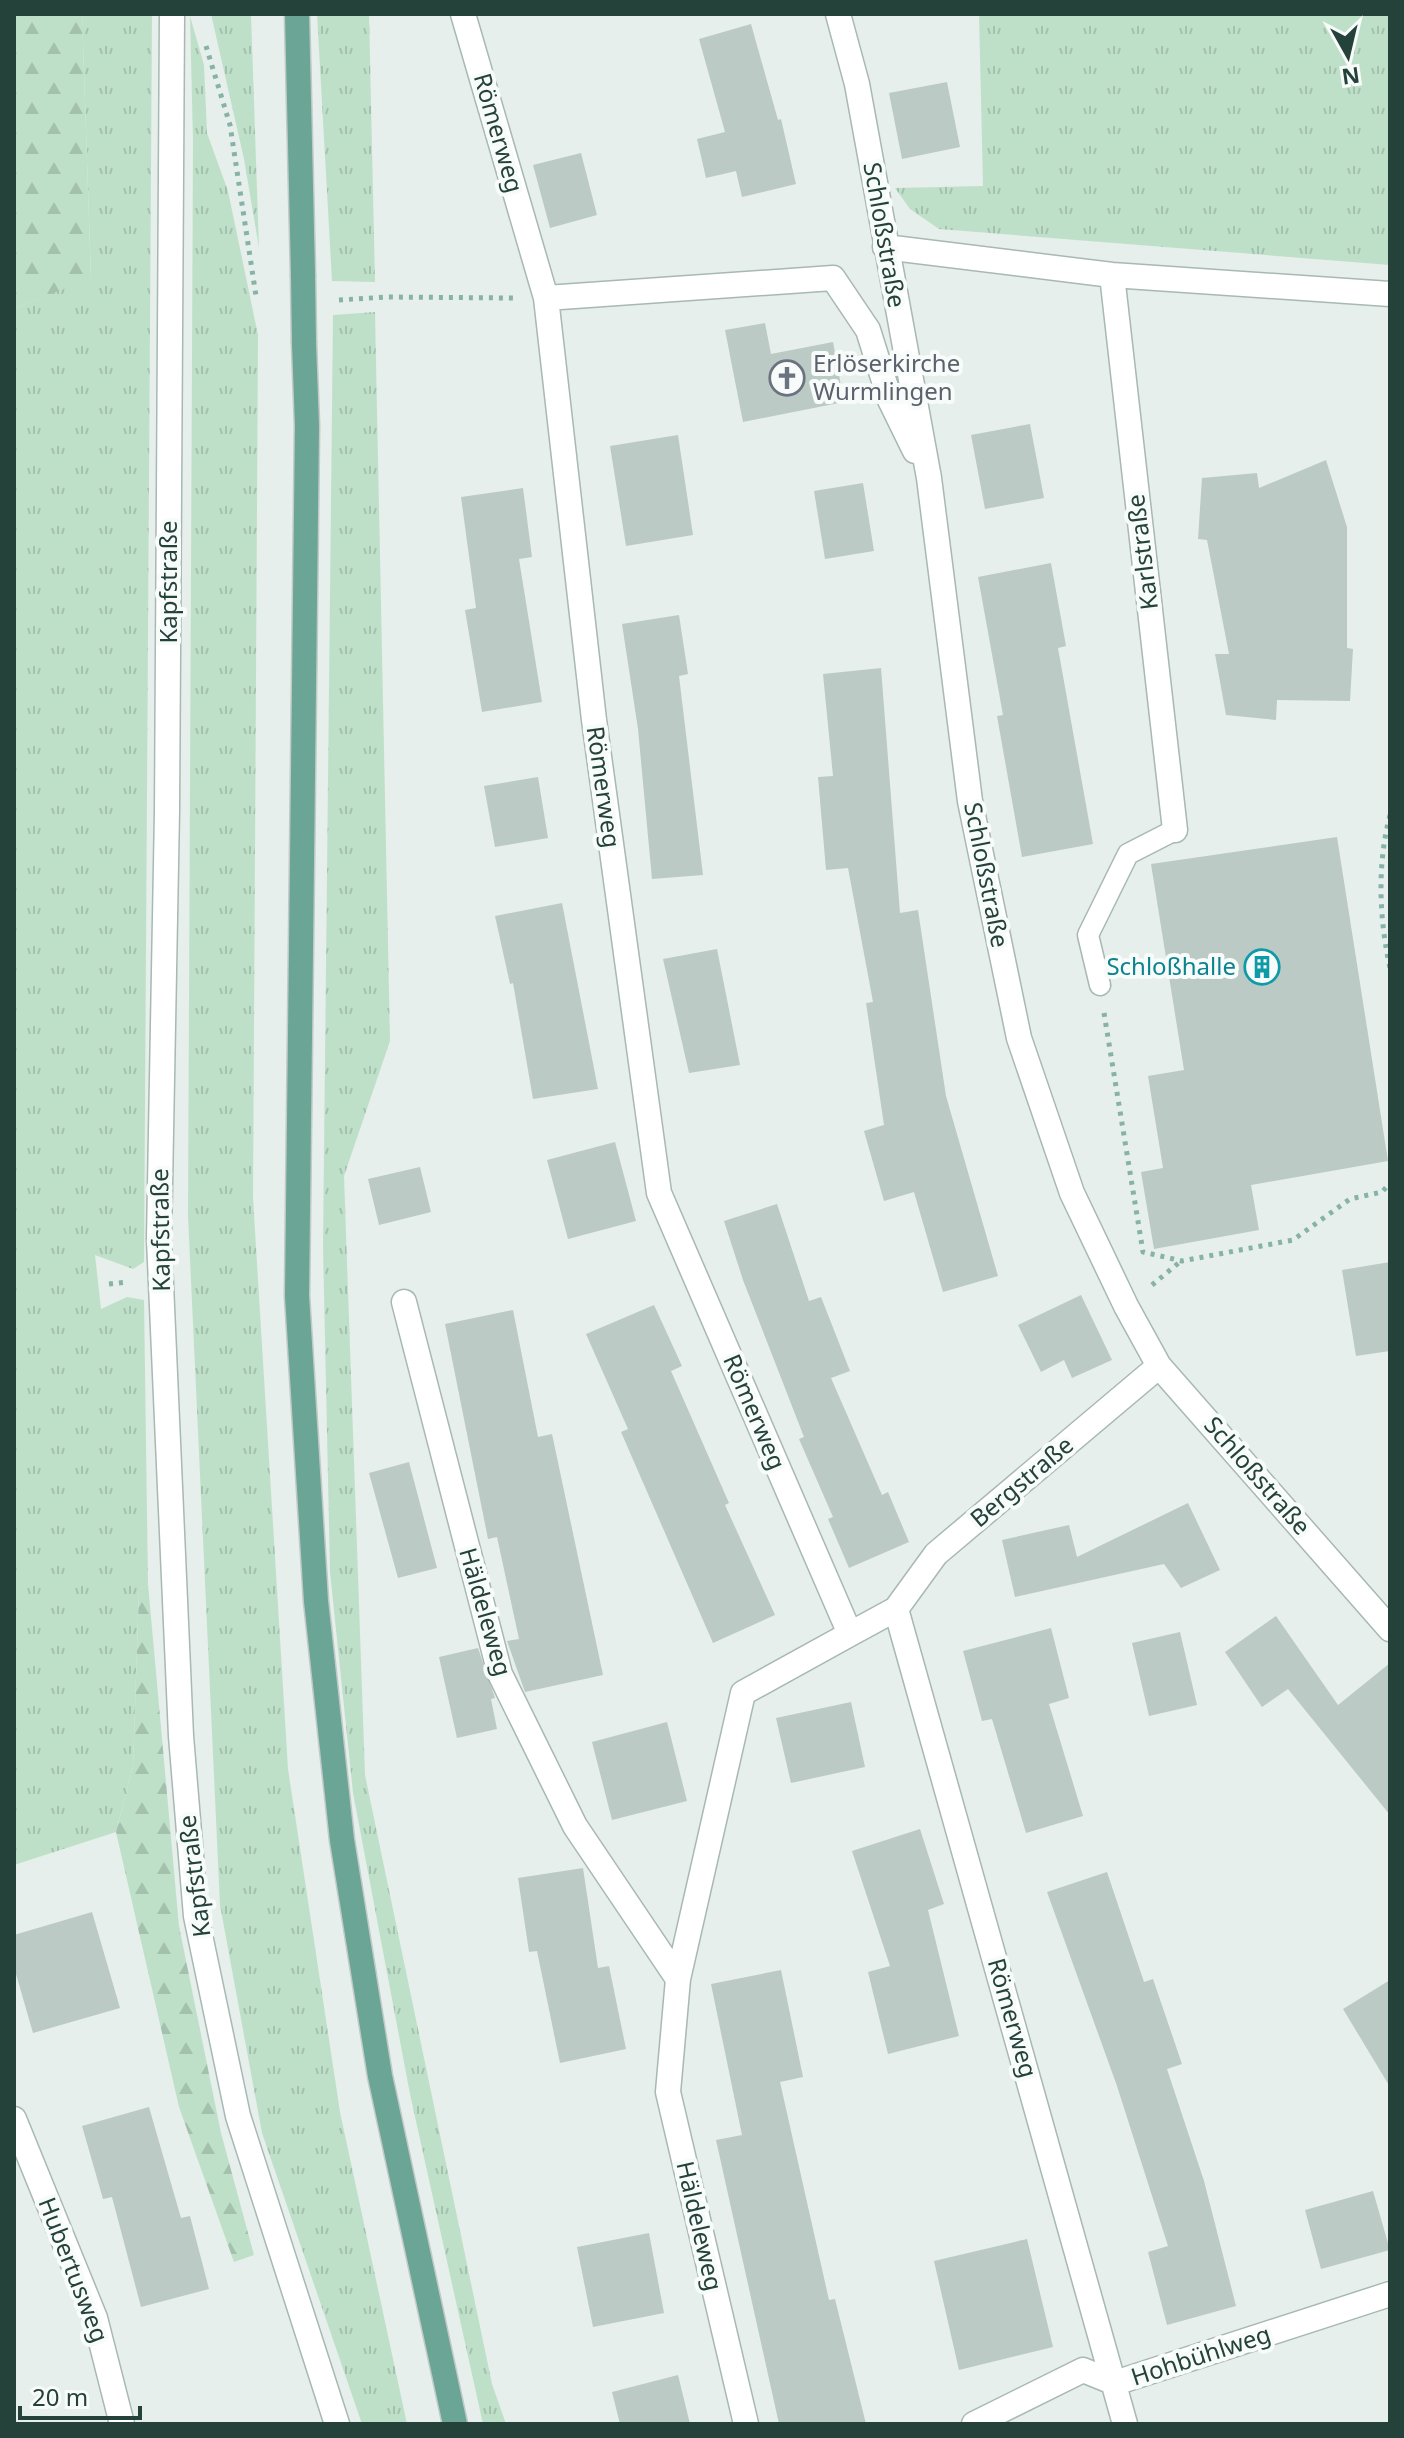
<svg xmlns="http://www.w3.org/2000/svg" width="1404" height="2438" font-family="'Noto Sans',sans-serif">
<style>
.grass{fill:url(#grass-tufts)}
.forest{fill:url(#forest-firs)}
.building{fill:#bbcac4}
.lines{fill:none;stroke-linecap:round;stroke-linejoin:round}
.lane-casing{stroke:#a8b8b2;stroke-width:23}
.street-casing{stroke:#a8b8b2;stroke-width:27}
.primary-casing{stroke:#c2cac8;stroke-width:27}
.path{stroke:#86b3a5;stroke-width:5;stroke-dasharray:4 6;stroke-linecap:butt}
.lane{stroke:#fff;stroke-width:20}
.street{stroke:#fff;stroke-width:24}
.primary{stroke:#6aa596;stroke-width:24}
.primary-bridge-casing{stroke:#c2cac8;stroke-width:27;stroke-linecap:butt}
.primary-bridge{stroke:#6aa596;stroke-width:24}
.labels{text-anchor:middle;stroke-width:8;stroke-linejoin:round;paint-order:stroke}
.street-label{font-size:24px;fill:#24423a;stroke:#f7fbf9}
.worship-label{font-size:24px;fill:#5b616d;stroke:#f7fbf9;text-anchor:start}
.culture-label{font-size:24px;fill:#0d838f;stroke:#f7fbf9;text-anchor:end}
</style>
<defs>
<pattern id="grass-tufts" width="24" height="20" patternUnits="userSpaceOnUse" patternTransform="scale(2)"><rect width="24" height="20" fill="#bfe0c8"/><path d="M3 7l-1-3M5 7V3M7 7l1-3M15 17l-1-3M17 17v-4M19 17l1-3" fill="none" stroke="#a4c1ad"/></pattern>
<pattern id="forest-firs" width="22" height="20" patternUnits="userSpaceOnUse" patternTransform="scale(2)"><rect width="22" height="20" fill="#bfe0c8"/><path d="M5 1l3.5 6h-7zM16 11l3.5 6h-7z" fill="#a4c1ad"/></pattern>
</defs>
<rect width="100%" height="100%" fill="#e6efeb"/>
<path class="grass" d="M82 14H152L144 1262 133 1269 95 1255 101 1309 127 1297 144 1300 148 1584 139 1590 133 1766 116 1832 14 1865V309L91 277Z
M211 14H251L259 248 244 159Z
M317 14H369L375 282 332 281Z
M979 14H1390V265L939 229 910 209 895 188 983 186Z
M190 16 204 65 207 133 228 191 258 335 253 1198 288 1769 340 2112 407 2424H362L262 2133 220 1905 188 1216 193 141Z
M375 312 390 1041 344 1176 365 1775 492 2384 506 2424H483L410 2094 353 1793 330 1572 323 1246 333 315Z"/>
<path class="forest" d="M14 14H82L91 278 14 309Z
M148 1584 179 1926 221 2133 254 2255 234 2262 179 2107 116 1832 133 1766 139 1590Z"/>
<path class="building" d="M751 24 778 120 781 119 796 184 742 197 736 171 706 178 697 139 725 132 699 39Z
M947 82 960 147 902 159 889 93Z
M581 153 597 215 550 228 533 165Z
M765 323 771 354 833 342 844 402 743 422 725 330Z
M1030 424 1044 498 985 509 971 435Z
M678 435 693 535 626 546 610 446Z
M1326 460 1347 527V648L1353 649 1350 701 1277 700 1276 720 1226 715 1215 654H1229L1207 540 1198 539 1202 478 1257 473 1259 488Z
M863 483 874 551 825 559 814 491Z
M523 488 532 557 519 559 542 702 482 712 465 610 476 608 461 497Z
M1051 563 1066 646 1058 648 1093 844 1022 857 997 716 1003 715 978 577Z
M679 615 688 674 679 676 703 875 652 879 638 729 622 624Z
M881 668 900 913 918 910 946 1096 998 1276 943 1292 914 1192 884 1201 864 1131 884 1125 866 1003 873 1002 848 868 826 870 818 777 833 776 823 674Z
M538 777 548 838 495 847 484 786Z
M1337 837 1388 1161 1251 1185 1259 1230 1154 1249 1141 1172 1163 1168 1148 1076 1184 1070 1151 864Z
M562 903 598 1089 533 1099 513 983 510 984 495 916Z
M717 949 740 1065 689 1073 663 959Z
M615 1142 636 1221 568 1239 547 1160Z
M420 1167 431 1212 379 1225 368 1179Z
M777 1204 809 1301 821 1297 850 1371 831 1378 882 1495 888 1492 909 1542 849 1568 828 1519 833 1517 799 1439 804 1437 743 1280 724 1221Z
M1390 1262V1351L1356 1356 1342 1270Z
M1081 1295 1112 1360 1072 1378 1064 1360 1041 1372 1018 1325Z
M654 1305 682 1366 671 1371 729 1503 725 1505 775 1615 713 1643 621 1432 628 1429 586 1334Z
M513 1310 538 1437 552 1434 603 1675 525 1692 507 1641 519 1639 497 1537 488 1539 445 1324Z
M409 1462 437 1568 398 1578 369 1473Z
M1188 1503 1220 1570 1181 1588 1164 1564 1015 1597 1002 1540 1069 1525 1077 1557Z
M1276 1616 1338 1705 1390 1663V1815L1288 1689 1262 1707 1225 1652Z
M1051 1628 1069 1698 1049 1704 1083 1816 1026 1833 992 1719 982 1721 963 1651Z
M1180 1632 1197 1705 1149 1716 1132 1643Z
M478 1648 495 1698 491 1699 497 1729 457 1738 439 1657Z
M851 1702 865 1767 791 1783 776 1718Z
M667 1722 687 1801 612 1820 592 1742Z
M920 1829 944 1904 928 1910 959 2036 888 2054 868 1972 890 1966 852 1851Z
M583 1868 598 1968 609 1966 626 2049 560 2063 537 1951 529 1952 518 1878Z
M1107 1872 1144 1982 1153 1979 1182 2064 1167 2069 1204 2181 1236 2306 1167 2325 1148 2252 1168 2246 1117 2086 1047 1892Z
M92 1912 120 2008 33 2033 14 1967V1935Z
M781 1970 803 2077 780 2082 829 2300 835 2299 866 2424H779L716 2140 742 2135 711 1984Z
M1390 1980V2087L1343 2009Z
M149 2107 181 2218 190 2216 209 2289 141 2307 112 2197 103 2199 82 2126Z
M1373 2191 1390 2250 1321 2269 1305 2210Z
M649 2233 664 2313 593 2327 577 2247Z
M1027 2239 1053 2347 959 2370 934 2261Z
M678 2375 690 2424H620L612 2392Z"/>
<g class="lines">
<defs>
<path id="lane" d="M1100 985 1088 935 1128 854 1175 830"/>
<path id="street" d="M172 14 167 811 159 1239 181 1736 196 1916 238 2116 337 2424
M463 14 546 298 594 720 659 1193 850 1634 896 1609 1125 2424
M838 14 857 84 929 478 970 801 1019 1038 1072 1193 1126 1306 1159 1366 1390 1629
M885 247 1112 275 1390 294
M1112 275 1175 830
M546 298 833 278 868 330 890 400 915 451
M404 1302 500 1674 575 1826 678 1979
M896 1609 936 1554 1159 1366
M14 2119 95 2318 122 2424
M746 2424 668 2092 678 1979 743 1693 850 1634
M974 2424 1083 2370 1115 2383 1390 2294"/>
<path id="primary" d="M297 14 303 274
M304 343 307 426 297 1296 316 1601 342 1840 380 2076 455 2424"/>
</defs>
<use href="#lane" class="lane-casing"/>
<use href="#street" class="street-casing"/>
<use href="#primary" class="primary-casing"/>
<path class="path" d="M206 46 230 125 256 296
M339 300 387 297 513 298
M1390 815C1377 864 1379 918 1390 968
M1104 1013 1143 1252 1182 1261 1293 1240 1350 1199 1382 1192 1390 1183
M109 1284 128 1282
M1152 1285 1181 1261"/>
<use href="#lane" class="lane"/>
<use href="#street" class="street"/>
<use href="#primary" class="primary"/>
<defs>
<path id="primary-bridge" d="M303 274 304 343"/>
</defs>
<use href="#primary-bridge" class="primary-bridge-casing"/>
<use href="#primary-bridge" class="primary-bridge"/>
</g>
<defs>
<symbol id="church-ring" viewBox="-11 -11 22 22"><circle r="9.5" fill="#f7fbf9" stroke="#6b7280" stroke-width="1.5"/><path d="M-1.2-6h2.4v3.5h3.3v2.4h-3.3V6h-2.4V-.1h-3.3v-2.4h3.3Z" fill="#6b7280"/></symbol>
<symbol id="building-ring" viewBox="-11 -11 22 22"><circle r="9.5" fill="#f7fbf9" stroke="#0f9aa8" stroke-width="1.5"/><path d="M-4-6H4V6H1V3H-1V6H-4ZM-2.5-4.3h1.7v1.8h-1.7ZM.8-4.3h1.7v1.8H.8ZM-2.5-1h1.7V.8h-1.7ZM.8-1h1.7V.8H.8Z" fill="#0f9aa8"/></symbol>
</defs>
<g fill-rule="evenodd">
<use href="#church-ring" x="767" y="358" width="40" height="40"/>
<use href="#building-ring" x="1242" y="947" width="40" height="40"/>
</g>
<g class="labels">
<g class="street-label">
<text transform="translate(498 133) rotate(74)" y="8">Römerweg</text>
<text transform="translate(884 235) rotate(80)" y="8">Schloßstraße</text>
<text transform="translate(1143 552) rotate(-97)" y="8">Karlstraße</text>
<text transform="translate(169 582) rotate(-90)" y="8">Kapfstraße</text>
<text transform="translate(603 787) rotate(82)" y="8">Römerweg</text>
<text transform="translate(986 875) rotate(79)" y="8">Schloßstraße</text>
<text transform="translate(161 1230) rotate(-91)" y="8">Kapfstraße</text>
<text transform="translate(754 1412) rotate(67)" y="8">Römerweg</text>
<text transform="translate(1257 1476) rotate(49)" y="8">Schloßstraße</text>
<text transform="translate(1022 1482) rotate(-40)" y="8">Bergstraße</text>
<text transform="translate(485 1612) rotate(74)" y="8">Häldeleweg</text>
<text transform="translate(195 1876) rotate(-97)" y="8">Kapfstraße</text>
<text transform="translate(1012 2018) rotate(74)" y="8">Römerweg</text>
<text transform="translate(699 2226) rotate(77)" y="8">Häldeleweg</text>
<text transform="translate(73 2270) rotate(69)" y="8">Hubertusweg</text>
<text transform="translate(1201 2356) rotate(-18)" y="8">Hohbühlweg</text>
</g>
<g class="worship-label">
<text x="813" y="372">Erlöserkirche<tspan x="813" dy="28">Wurmlingen</tspan></text>
</g>
<g class="culture-label">
<text x="1236" y="975">Schloßhalle</text>
</g>
</g>
<rect width="1404" height="2438" fill="none" stroke="#24423a" stroke-width="32"/>
<g transform="translate(1348 56) rotate(172)" stroke="#f7fbf9" stroke-width="6" paint-order="stroke">
<path d="M0-6L14 30L0 20L-14 30Z" fill="#24423a"/>
<text y="-12" font-size="22" font-weight="bold" text-anchor="middle" fill="#24423a">N</text>
</g>
<path d="M20 2406v12h120v-12" fill="none" stroke="#24423a" stroke-width="4"/>
<text x="32" y="2406" font-size="24" fill="#24423a" stroke="#f7fbf9" stroke-width="6" paint-order="stroke">20 m</text>
</svg>
